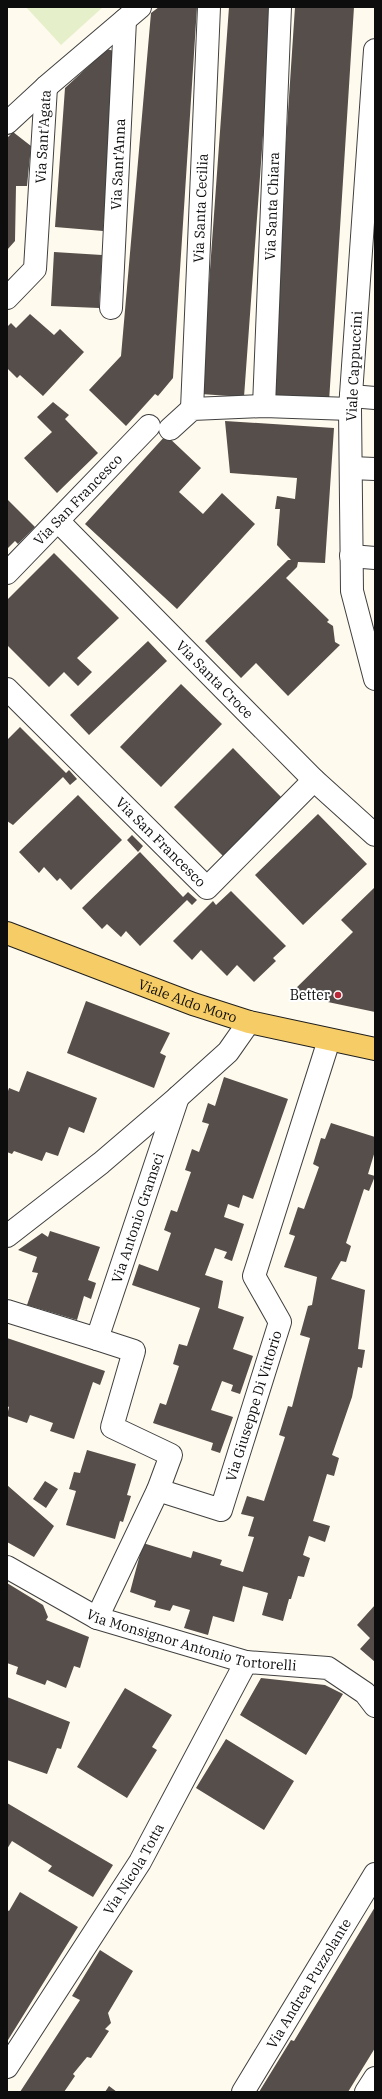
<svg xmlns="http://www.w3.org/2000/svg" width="382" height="2099" font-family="'IBM Plex Serif',serif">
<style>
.pitch{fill:#e5f0ca}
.building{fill:#564e4a}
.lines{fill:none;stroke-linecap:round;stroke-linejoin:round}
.minor-casing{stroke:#404040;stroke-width:24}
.major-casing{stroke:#1e1e1e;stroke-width:24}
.minor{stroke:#fff;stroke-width:22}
.major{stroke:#f6cc66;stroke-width:22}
.poi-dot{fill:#bb2736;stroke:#fff;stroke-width:1.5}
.labels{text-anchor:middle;stroke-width:4;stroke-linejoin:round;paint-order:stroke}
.street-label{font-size:14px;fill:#0d0d0d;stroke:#fff}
.poi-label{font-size:14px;fill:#0d0d0d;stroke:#fff;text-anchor:end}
</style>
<rect width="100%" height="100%" fill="#fffaee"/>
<path class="pitch" d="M26 7H103L61 45Z"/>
<path class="building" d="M159 7H197L173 378 158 396 155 394 126 426 89 390 121 356 151 13Z
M229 7H270V39L244 397 201 394Z
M295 7H354L329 402 269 398Z
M107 49 117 52 103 231 55 227 65 88Z
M13 132 31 146 27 186H16L15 241 7 250V138Z
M54 252 102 255 99 308 51 306Z
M30 314 54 335 60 329 84 352 43 396 20 375 17 378 7 368V327L11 323 16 328Z
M53 402 69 415 65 419 98 453 57 493 24 458 52 432 37 417Z
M225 421 334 428 325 563 298 562 297 567 286 578 329 620 327 622 333 626 335 642 340 645 288 696 256 663 241 678 205 641 288 560H291L277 545 280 509H275L277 496 295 499 297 478 230 473Z
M166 435 201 468 179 492 203 514 222 493 255 524 177 609 85 524Z
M7 499 35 527 18 544 15 541 7 549Z
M54 553 119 618 77 658 92 672 78 686 64 672 49 687 7 645V600Z
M148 641 167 661 89 735 70 715Z
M181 684 222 724 161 787 120 747Z
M20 727 66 773 69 770 77 779 70 785 63 777 13 825 7 821V740Z
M233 748 283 799 224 857 174 807Z
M78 795 122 840 71 890 60 878 57 881 44 867 39 873 19 852Z
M318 814 367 864 303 925 255 875Z
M132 835 143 846 138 852 127 840Z
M140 852 183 897 188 892 197 900 192 905 187 900 140 946 126 931 121 937 107 924 102 929 82 908Z
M375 887V1012L290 994 353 932 341 920Z
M231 891 286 946 273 958 276 961 254 982 237 965 227 976 201 950 192 960 173 941 213 901 216 905Z
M86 1001 170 1033 160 1053 166 1056 154 1088 67 1053Z
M27 1071 97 1098 84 1133 69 1127 58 1156 46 1152 42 1161 14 1151 12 1154 7 1152V1094L9 1088 19 1092Z
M224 1077 288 1099 253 1199 243 1195 239 1208 228 1204 224 1217 244 1224 232 1261 224 1258 227 1252 215 1248 205 1275 223 1281 218 1308 244 1317 233 1349 253 1356 240 1394 231 1391 233 1385 222 1381 211 1410 233 1417 220 1453 211 1450 213 1443 153 1423 160 1403 166 1405 179 1366 173 1364 179 1344 187 1346 200 1308 132 1285 139 1264 158 1271 171 1233 164 1230 171 1210 177 1212 191 1172 185 1170 192 1149 199 1152 209 1124 202 1122 208 1103 215 1106Z
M331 1123 375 1137V1151L368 1174 375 1176 369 1191 364 1189 346 1243 351 1246 346 1262 341 1261 331 1279 365 1290 358 1349 365 1350 362 1368 358 1367 352 1397 332 1455 339 1458 334 1476 327 1474 313 1521 330 1526 325 1542 309 1536 303 1555 310 1558 304 1577 298 1576 291 1599H289L283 1621 262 1615 268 1593 243 1586 234 1622 213 1616 208 1635 184 1628 190 1610 173 1605 170 1611 154 1607 156 1601 130 1592 143 1543 191 1558 193 1551 222 1560 220 1565 243 1572 254 1537 248 1536 254 1517 241 1514 247 1496 264 1501 285 1437 279 1435 288 1406 292 1407 310 1338 300 1335 308 1306 312 1305 317 1277 284 1267 295 1236 289 1234 298 1207 304 1209 319 1167 313 1164 321 1138 325 1139Z
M50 1231 100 1247 88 1280 96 1283 91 1299 84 1296 77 1320 27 1305 38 1273 32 1272 37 1257 18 1250 42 1233 48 1237Z
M7 1338 105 1371 100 1385 93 1382 74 1439 50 1431 53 1423 30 1415 27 1423 7 1416 9 1407 7 1406Z
M87 1450 136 1464 127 1495 131 1496 123 1522 120 1521 115 1539 66 1525 76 1491 69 1489 74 1472 80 1473Z
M45 1481 58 1489 46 1508 33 1499Z
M7 1485 54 1526 34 1557 7 1542Z
M7 1583 43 1605 48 1617 46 1620 89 1637 80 1668 74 1666 66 1688 47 1680 45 1685 16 1674 18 1667 7 1663Z
M375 1605V1662L360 1649 370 1638 357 1625Z
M261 1678 325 1685 343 1694 306 1755 240 1715Z
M125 1688 172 1715 152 1747 157 1750 127 1798 77 1767Z
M7 1697 70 1722 61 1749 57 1748 47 1774 7 1760Z
M226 1739 294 1781 264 1830 196 1788Z
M7 1803 113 1865 93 1897 48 1871 52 1866 12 1841 7 1849Z
M20 1892 78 1927 8 2040 7 1910 9 1911Z
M375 1907V2048L348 2092H259L291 2040 294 2041Z
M100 1950 133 1971 108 2013 111 2023 105 2029 109 2031 91 2058 87 2057 73 2074 75 2076 64 2092H20L80 2000 72 1996Z
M109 2086 117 2092H105Z"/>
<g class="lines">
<defs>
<g id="minor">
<path d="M375 50 350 409 352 591 375 679"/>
<path d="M7 123 46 87 140 7"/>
<path id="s1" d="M7 298 35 269 46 87"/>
<path id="s2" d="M111 308 125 20"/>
<path d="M351 396 375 398"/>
<path id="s3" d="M264 406 280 7"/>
<path id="s4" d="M192 409 209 7"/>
<path d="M170 429 192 409 264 406 350 409"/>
<path d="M351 468 375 469"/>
<path id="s5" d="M58 521 314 780 375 835"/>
<path d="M351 556 375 558"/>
<path id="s6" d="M7 573 149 426"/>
<path id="s7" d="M7 689 207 888 314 780"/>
<path d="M7 1236 101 1163 178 1097 228 1052 249 1022"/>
<path id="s8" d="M7 1311 97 1339 178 1097"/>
<path d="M97 1339 134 1351 112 1427 171 1455 158 1490"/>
<path id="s9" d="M7 1567 97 1618 246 1662 328 1668 365 1693 375 1706"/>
<path id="s10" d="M97 1618 158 1490 221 1510 280 1322 254 1276 329 1040"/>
<path id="s11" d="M7 2067 140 1862 246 1662"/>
<path id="s12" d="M243 2092 375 1874"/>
<path d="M366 2092 375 2078"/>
</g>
<g id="major">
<path id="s13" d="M7 933 193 1004 249 1022 375 1049"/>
</g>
</defs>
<use href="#minor" class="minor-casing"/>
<use href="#major" class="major-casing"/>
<use href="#minor" class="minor"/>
<use href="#major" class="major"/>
</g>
<circle class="poi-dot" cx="338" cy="995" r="4"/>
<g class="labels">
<g class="street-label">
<text dy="5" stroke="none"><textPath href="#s1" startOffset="173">Via Sant'Agata</textPath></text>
<text dy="5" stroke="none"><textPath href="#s2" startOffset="144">Via Sant'Anna</textPath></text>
<text dy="5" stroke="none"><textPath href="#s3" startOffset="200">Via Santa Chiara</textPath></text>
<text dy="5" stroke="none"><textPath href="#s4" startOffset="201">Via Santa Cecilia</textPath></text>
<text transform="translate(354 366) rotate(-87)" y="5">Viale Cappuccini</text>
<text dy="5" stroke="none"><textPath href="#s6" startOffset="102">Via San Francesco</textPath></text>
<text dy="5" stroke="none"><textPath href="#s5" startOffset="223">Via Santa Croce</textPath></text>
<text dy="5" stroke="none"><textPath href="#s7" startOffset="217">Via San Francesco</textPath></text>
<text dy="5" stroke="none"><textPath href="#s13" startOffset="193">Viale Aldo Moro</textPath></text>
<text dy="5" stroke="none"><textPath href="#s8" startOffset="222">Via Antonio Gramsci</textPath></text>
<text dy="5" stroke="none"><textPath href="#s10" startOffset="317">Via Giuseppe Di Vittorio</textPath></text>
<text dy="5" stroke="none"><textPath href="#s9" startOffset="201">Via Monsignor Antonio Tortorelli</textPath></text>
<text dy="5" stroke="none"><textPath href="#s11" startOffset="235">Via Nicola Totta</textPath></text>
<text dy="5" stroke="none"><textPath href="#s12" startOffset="127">Via Andrea Puzzolante</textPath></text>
</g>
<g class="poi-label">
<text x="330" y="1000">Better</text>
</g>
</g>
<rect width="382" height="2099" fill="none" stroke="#0d0d0d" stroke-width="16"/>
</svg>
